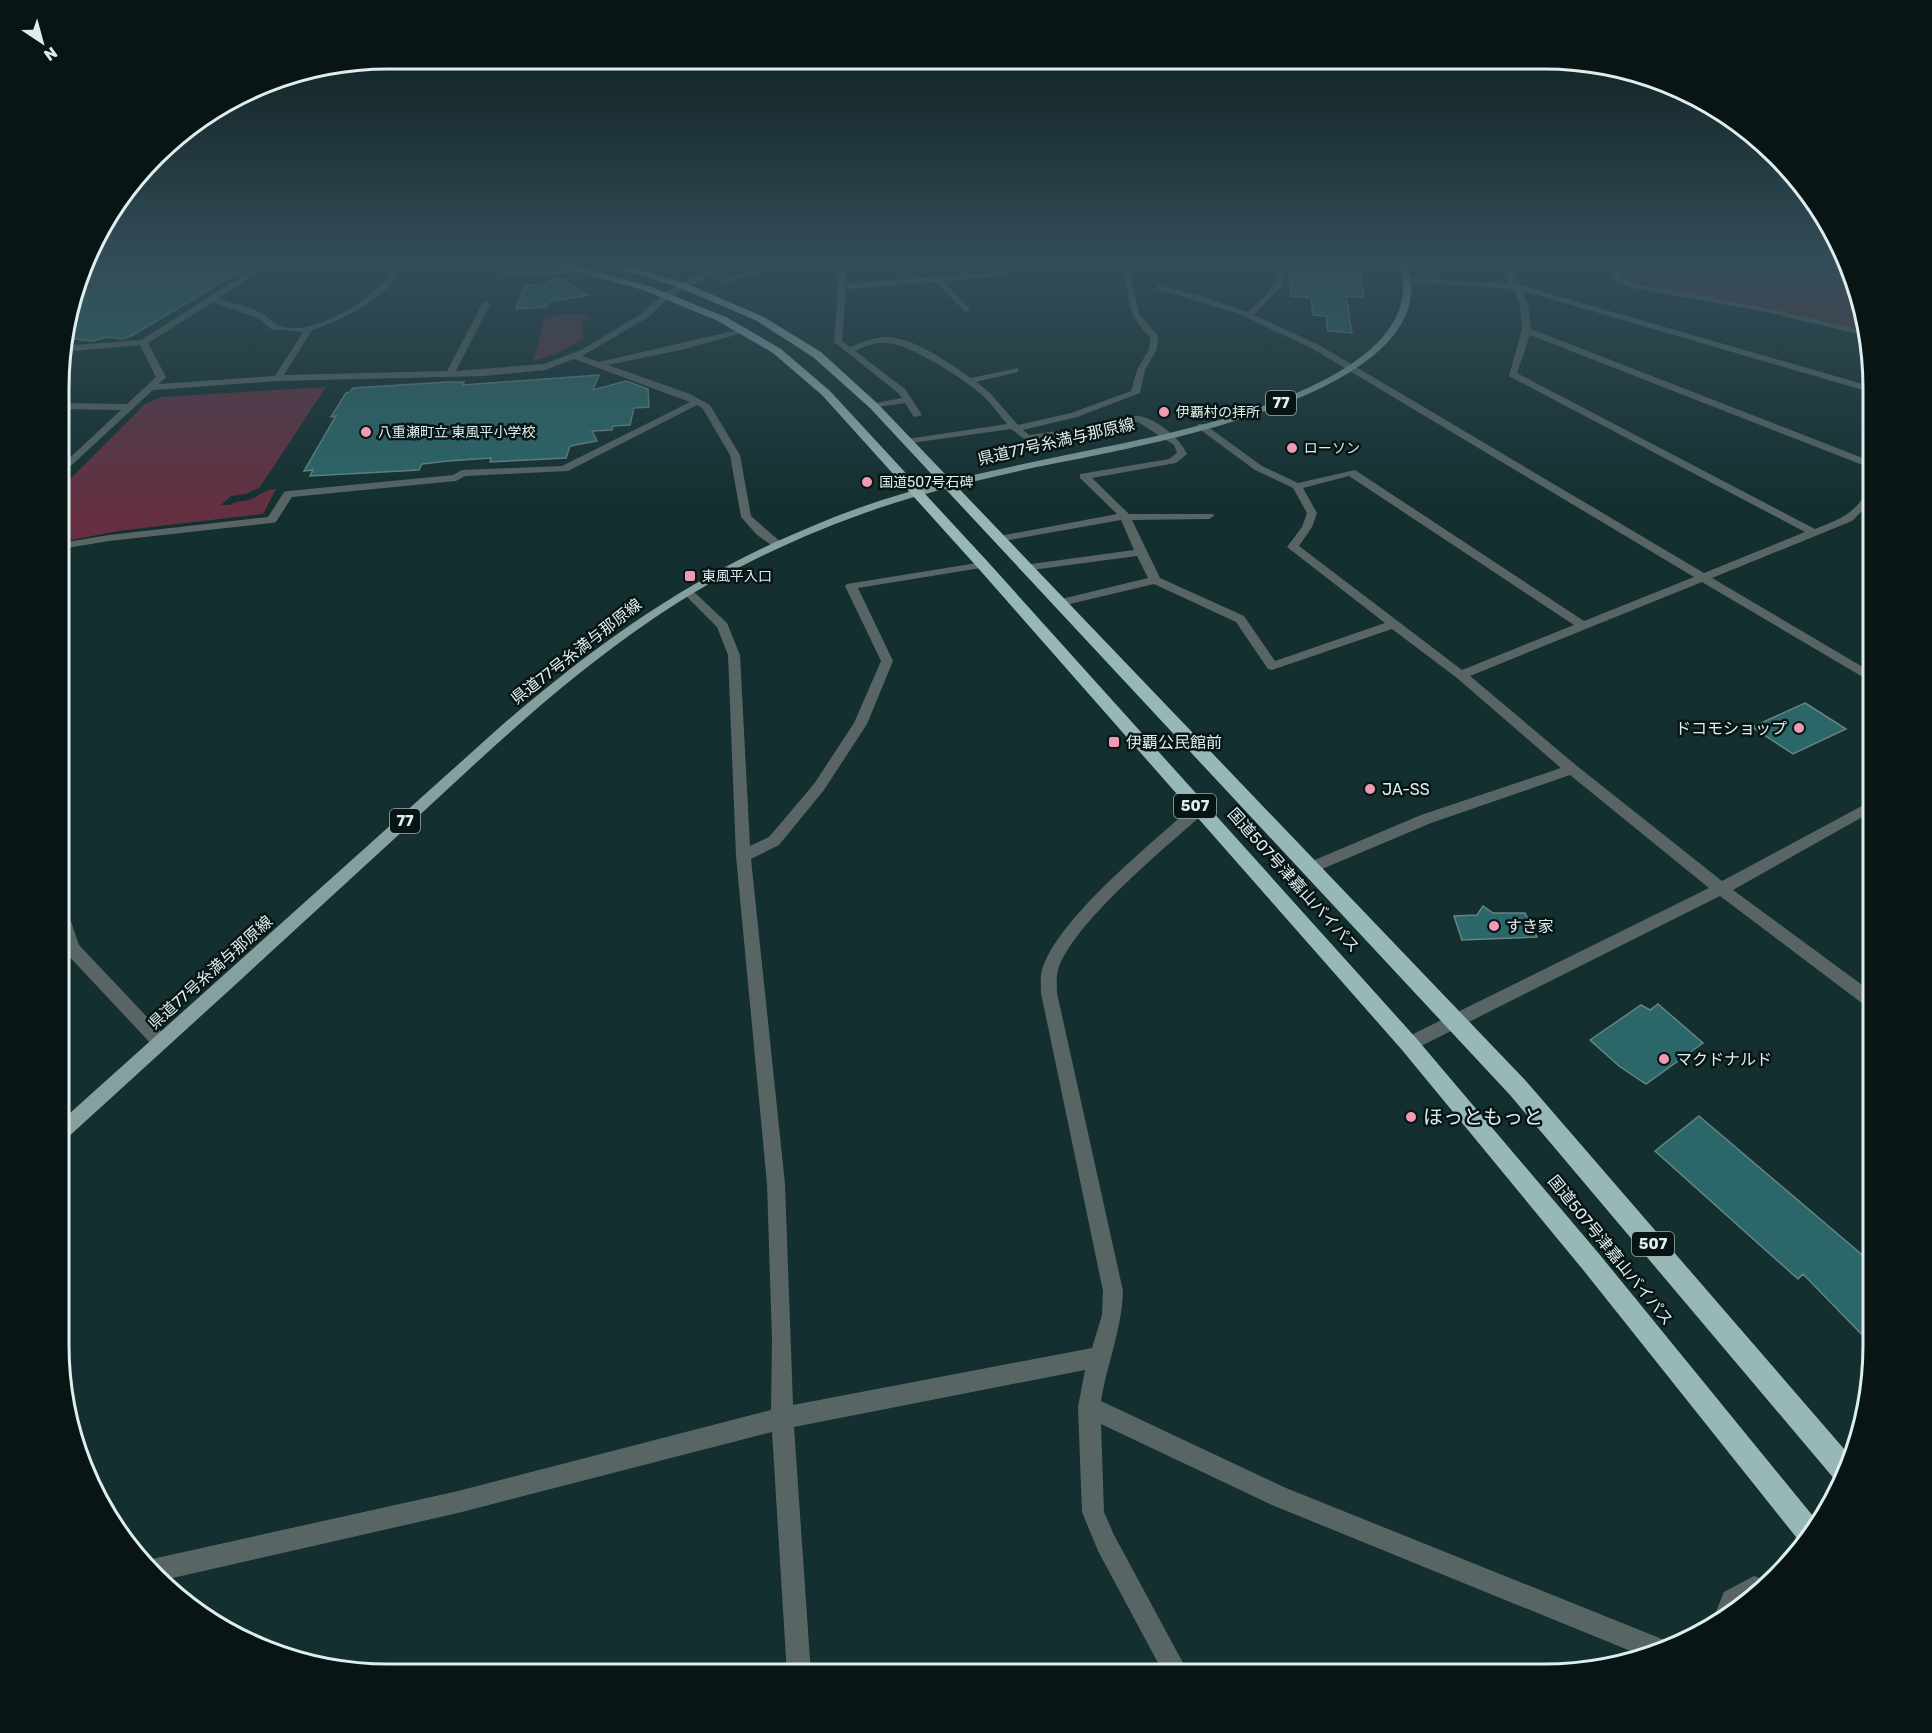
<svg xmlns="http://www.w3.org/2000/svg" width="1932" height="1733" font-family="Rubik,'Noto Sans JP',sans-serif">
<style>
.green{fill:#643041}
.building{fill:#2b6768;stroke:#668484;stroke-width:1.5}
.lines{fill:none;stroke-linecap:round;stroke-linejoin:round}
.minor{fill:#596565;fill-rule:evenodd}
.major{fill:#86a0a0;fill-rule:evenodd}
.highway{fill:#98b7b7;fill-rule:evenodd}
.poi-dot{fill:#f19ab4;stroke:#091515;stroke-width:2}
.labels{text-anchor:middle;stroke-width:5;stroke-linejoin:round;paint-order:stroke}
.far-poi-label{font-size:14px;fill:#deeeee;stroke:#091515;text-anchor:start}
.shield{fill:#091515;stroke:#9eadad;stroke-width:1.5}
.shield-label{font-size:15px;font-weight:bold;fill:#deeeee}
.street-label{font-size:16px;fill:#deeeee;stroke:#091515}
.poi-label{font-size:16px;fill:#deeeee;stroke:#091515;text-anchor:start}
.near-poi-label{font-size:20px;fill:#deeeee;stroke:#091515;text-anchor:start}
.rim{fill:none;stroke:#deeeee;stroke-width:3}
</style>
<rect width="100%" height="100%" fill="#132f2f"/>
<path class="green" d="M1617 263H1849L1865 332 1653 287 1618 273Z
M578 313 593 319 581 321 584 339 553 355 533 361 545 317Z
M326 387 260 487 246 494 231 496 221 505H230C237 500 240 502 248 500 259 497 264 489 276 489L263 514 118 531 61 542V517L66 511 61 506V488L145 404 161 397Z"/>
<path class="building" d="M102 263H254L133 335 123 339 107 337 93 341 64 338 86 272Z
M1292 263H1358L1364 297 1346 296 1352 333 1328 331 1326 316 1313 315 1311 298 1291 296 1289 272Z
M560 278 588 295 548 302 546 307 516 309 525 285 548 284 550 279Z
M599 375 593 390 626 381 648 389 649 407 634 408 630 425 613 426 612 430 592 431 597 441 570 446 566 458 490 462 491 458 448 461 422 464 419 470 310 476 313 470 304 471 336 416 331 417 346 393 350 392 353 388 448 382H464L463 385Z
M1805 703 1846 729 1793 754 1752 727Z
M1483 906 1493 913H1525L1537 937 1462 940 1454 916 1477 915Z
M1658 1004 1703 1043 1646 1084 1619 1066 1590 1040 1641 1005 1650 1010Z
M1699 1116 1873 1264V1346L1803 1274 1798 1279 1655 1151Z"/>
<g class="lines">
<path class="minor" d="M263 263H273L218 298C233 304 253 307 266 316 270 318 273 323 277 325 311 340 379 297 395 267L368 269 311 263H424L403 267 389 287 365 306 338 320 312 330 284 375 447 371 482 304 486 302 490 304 456 371 544 364 581 350 641 314 664 293 721 263H732L670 297 647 318 582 356 599 362 746 328V332L685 349 608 365 690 394 710 405 740 455 751 516 783 544 781 546H773L757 535 741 517 730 455 703 409 697 405 568 471 465 476 456 481 292 497 276 522 272 523 109 541 61 549V543L109 535 268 517 284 492 288 491 453 475 462 470 562 466 690 402 574 359 545 370 484 376 278 381 153 390 61 475V466L121 410 61 409V403L127 404 156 377 140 345 61 352V346L141 340ZM213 302 260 319 271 329 303 332 275 376 159 384 166 377 148 343Z
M462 263C503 263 536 275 577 267L581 269C560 282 484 274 462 263Z
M777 263H791L723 284 716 282Z
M822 263H832L846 273V284L961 275 949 263H958L969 274 998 272 1023 263H1036L999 276 943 281 969 308 970 310 966 312 935 282 846 289 842 341 850 347C861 343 874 337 886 337 916 338 947 362 971 378L1018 368V372L976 382 989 392 1018 425 1071 413 1131 391 1137 370 1149 349 1150 337C1120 308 1134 296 1120 263H1128L1139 314 1158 336 1157 349 1145 370 1140 393 1077 417 1023 430 1029 435C1053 431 1078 430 1102 425 1115 422 1124 415 1138 416 1156 418 1180 438 1187 454L1176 463 1092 478 1129 514H1213L1214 516 1209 519 1132 520 1160 578 1244 616 1275 661 1385 623 1287 547 1302 527 1307 513 1293 488 1255 470 1198 428V424H1204L1262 466 1298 483 1355 470 1584 621 1694 577 1313 349 1237 313 1157 289V285L1204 297 1247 312C1264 299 1278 285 1282 263H1290L1281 287 1254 315 1319 345 1704 573 1805 532 1509 376 1522 329 1520 305 1514 289 1409 282H1406V278L1511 284 1499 263H1507L1520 285 1873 387V393L1523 291 1528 305 1531 329 1873 462V469L1530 335 1517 373 1815 529C1832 522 1848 517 1860 502 1865 496 1865 486 1873 483L1871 502 1852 521 1712 578 1873 673V683L1702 582 1470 676 1577 766 1722 881 1873 800V811L1733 890 1873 993V1009L1867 1007 1720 896 1415 1049 1409 1051 1403 1049 1400 1044 1403 1039 1709 888 1570 775 1431 823 1315 872H1305L1302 868 1305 864 1421 815 1561 768 1457 678 1392 629 1272 670 1268 669 1236 622 1154 584 1057 607 1053 605V601L1148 578 1137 556 1024 571 1018 568 1024 565 1134 550 1121 520 998 542 994 541V537L1117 514 1080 478V474L1169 459 1177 453 1174 445 1138 422H1128L1105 430 1027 441 1011 429 904 444 902 442 907 439 1007 424C999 415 992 404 983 396 966 380 909 343 886 343 875 342 865 347 855 351L905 389 922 415 914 417 905 403 871 408V404L902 398 898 393 834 342 839 276ZM1349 476 1574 625 1462 670 1299 546 1312 527 1317 513 1303 488Z
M1606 263H1614L1621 278 1638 284 1771 309 1865 331 1866 336 1771 313 1634 288 1615 282Z
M983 562 989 565 987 567 858 588 893 661 867 724 824 790 779 845 751 859 785 1184 793 1405 1092 1348 1102 1315 1103 1291 1041 993C1041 986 1040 977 1042 970 1058 918 1151 844 1193 806H1203L1205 810 1203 814C1166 847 1072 924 1058 970 1056 977 1057 985 1057 993L1123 1291C1122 1329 1107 1364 1101 1401L1286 1488 1662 1639 1671 1642 1673 1648 1643 1656 1272 1505 1101 1424 1104 1512 1114 1535 1189 1674H1164L1098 1551 1082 1512 1078 1407 1085 1370 794 1427 811 1674H787L772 1432 458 1513 164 1580 143 1564 152 1559 458 1491 771 1410 772 1339 767 1184 736 856 728 655 717 627 682 592 688 589 692 590 727 623 740 655 750 846 769 837 814 784 854 723 881 661 845 586 847 584Z
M60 907 66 909 68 913 79 945 166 1037 169 1042 166 1047 160 1049 154 1047 66 953 60 936Z
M1754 1576 1770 1582 1762 1593 1717 1620 1715 1614 1724 1592Z"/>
<path class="major" d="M1399 263H1407C1453 399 1117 450 1032 468 981 480 929 491 879 508 797 536 718 574 647 623 546 692 459 780 369 862 268 955 167 1047 66 1139L60 1141V1122L501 726C596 644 691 576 808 528 858 506 911 490 965 477 1008 467 1051 458 1095 449 1172 433 1439 384 1399 263Z"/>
<path class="highway" d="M547 263H563L649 286 726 317 781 349 830 391 988 562 1416 1038 1600 1255 1817 1521 1800 1542 1584 1271 1402 1050 978 568 822 395 773 353 718 321 643 290Z
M601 263H617L688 284 764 317 821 352 878 404 1526 1081 1851 1457 1842 1483 1836 1481 1510 1095 870 408 813 357 757 321 681 288Z"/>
</g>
<linearGradient id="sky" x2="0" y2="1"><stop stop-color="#0a1a1a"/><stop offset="0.52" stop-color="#334d58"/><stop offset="1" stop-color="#334d58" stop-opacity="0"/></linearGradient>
<rect width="1932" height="506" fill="url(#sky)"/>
<g class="poi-dot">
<circle cx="1164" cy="412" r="6"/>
<circle cx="366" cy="432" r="6"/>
<circle cx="1292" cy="448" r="6"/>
<circle cx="867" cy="482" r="6"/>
<rect x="684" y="570" width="12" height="12" rx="3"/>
<circle cx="1799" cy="728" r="6"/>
<rect x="1108" y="736" width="12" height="12" rx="3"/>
<circle cx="1370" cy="789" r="6"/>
<circle cx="1494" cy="926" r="6"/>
<circle cx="1664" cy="1059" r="6"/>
<circle cx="1411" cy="1117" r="6"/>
</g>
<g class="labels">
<g class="far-poi-label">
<text x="1176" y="417">伊覇村の拝所</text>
<text x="378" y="437">八重瀬町立 東風平小学校</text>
<text x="1304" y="453">ローソン</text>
<text x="879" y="487">国道507号石碑</text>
<text x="702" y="581">東風平入口</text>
</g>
<g class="shield">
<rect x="1266" y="391" width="30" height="24" rx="4.5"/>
<rect x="1174" y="794" width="42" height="24" rx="4.5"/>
<rect x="390" y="809" width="30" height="24" rx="4.5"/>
<rect x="1632" y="1232" width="42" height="24" rx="4.5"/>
</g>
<g class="shield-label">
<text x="1281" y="408">77</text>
<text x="1195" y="811">507</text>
<text x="405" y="826">77</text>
<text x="1653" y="1249">507</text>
</g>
<g class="street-label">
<text transform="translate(1056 441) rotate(-13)" y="6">県道77号糸満与那原線</text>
<text transform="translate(576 651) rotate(-38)" y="6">県道77号糸満与那原線</text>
<text transform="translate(1294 880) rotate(48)" y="6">国道507号津嘉山バイパス</text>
<text transform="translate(210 972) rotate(-42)" y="6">県道77号糸満与那原線</text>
<text transform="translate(1611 1250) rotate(51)" y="6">国道507号津嘉山バイパス</text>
</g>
<g class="poi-label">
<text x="1787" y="734" text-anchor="end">ドコモショップ</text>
<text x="1126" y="748">伊覇公民館前</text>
<text x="1382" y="795">JA-SS</text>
<text x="1506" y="932">すき家</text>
<text x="1676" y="1065">マクドナルド</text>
</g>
<g class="near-poi-label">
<text x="1423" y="1124">ほっともっと</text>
</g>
</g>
<path d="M0 0H1932V1733H0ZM388 69H1544A319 319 0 0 1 1863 388V1345A319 319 0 0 1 1544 1664H388A319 319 0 0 1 69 1345V388A319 319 0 0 1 388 69Z" fill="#091515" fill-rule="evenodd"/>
<path class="rim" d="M388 69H1544A319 319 0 0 1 1863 388V1345A319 319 0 0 1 1544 1664H388A319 319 0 0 1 69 1345V388A319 319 0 0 1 388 69Z"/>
<g transform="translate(42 42) rotate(144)" stroke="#091515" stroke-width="4.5" paint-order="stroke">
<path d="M0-4.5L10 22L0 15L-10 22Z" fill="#deeeee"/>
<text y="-9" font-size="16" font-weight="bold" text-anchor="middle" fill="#deeeee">N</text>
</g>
</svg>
